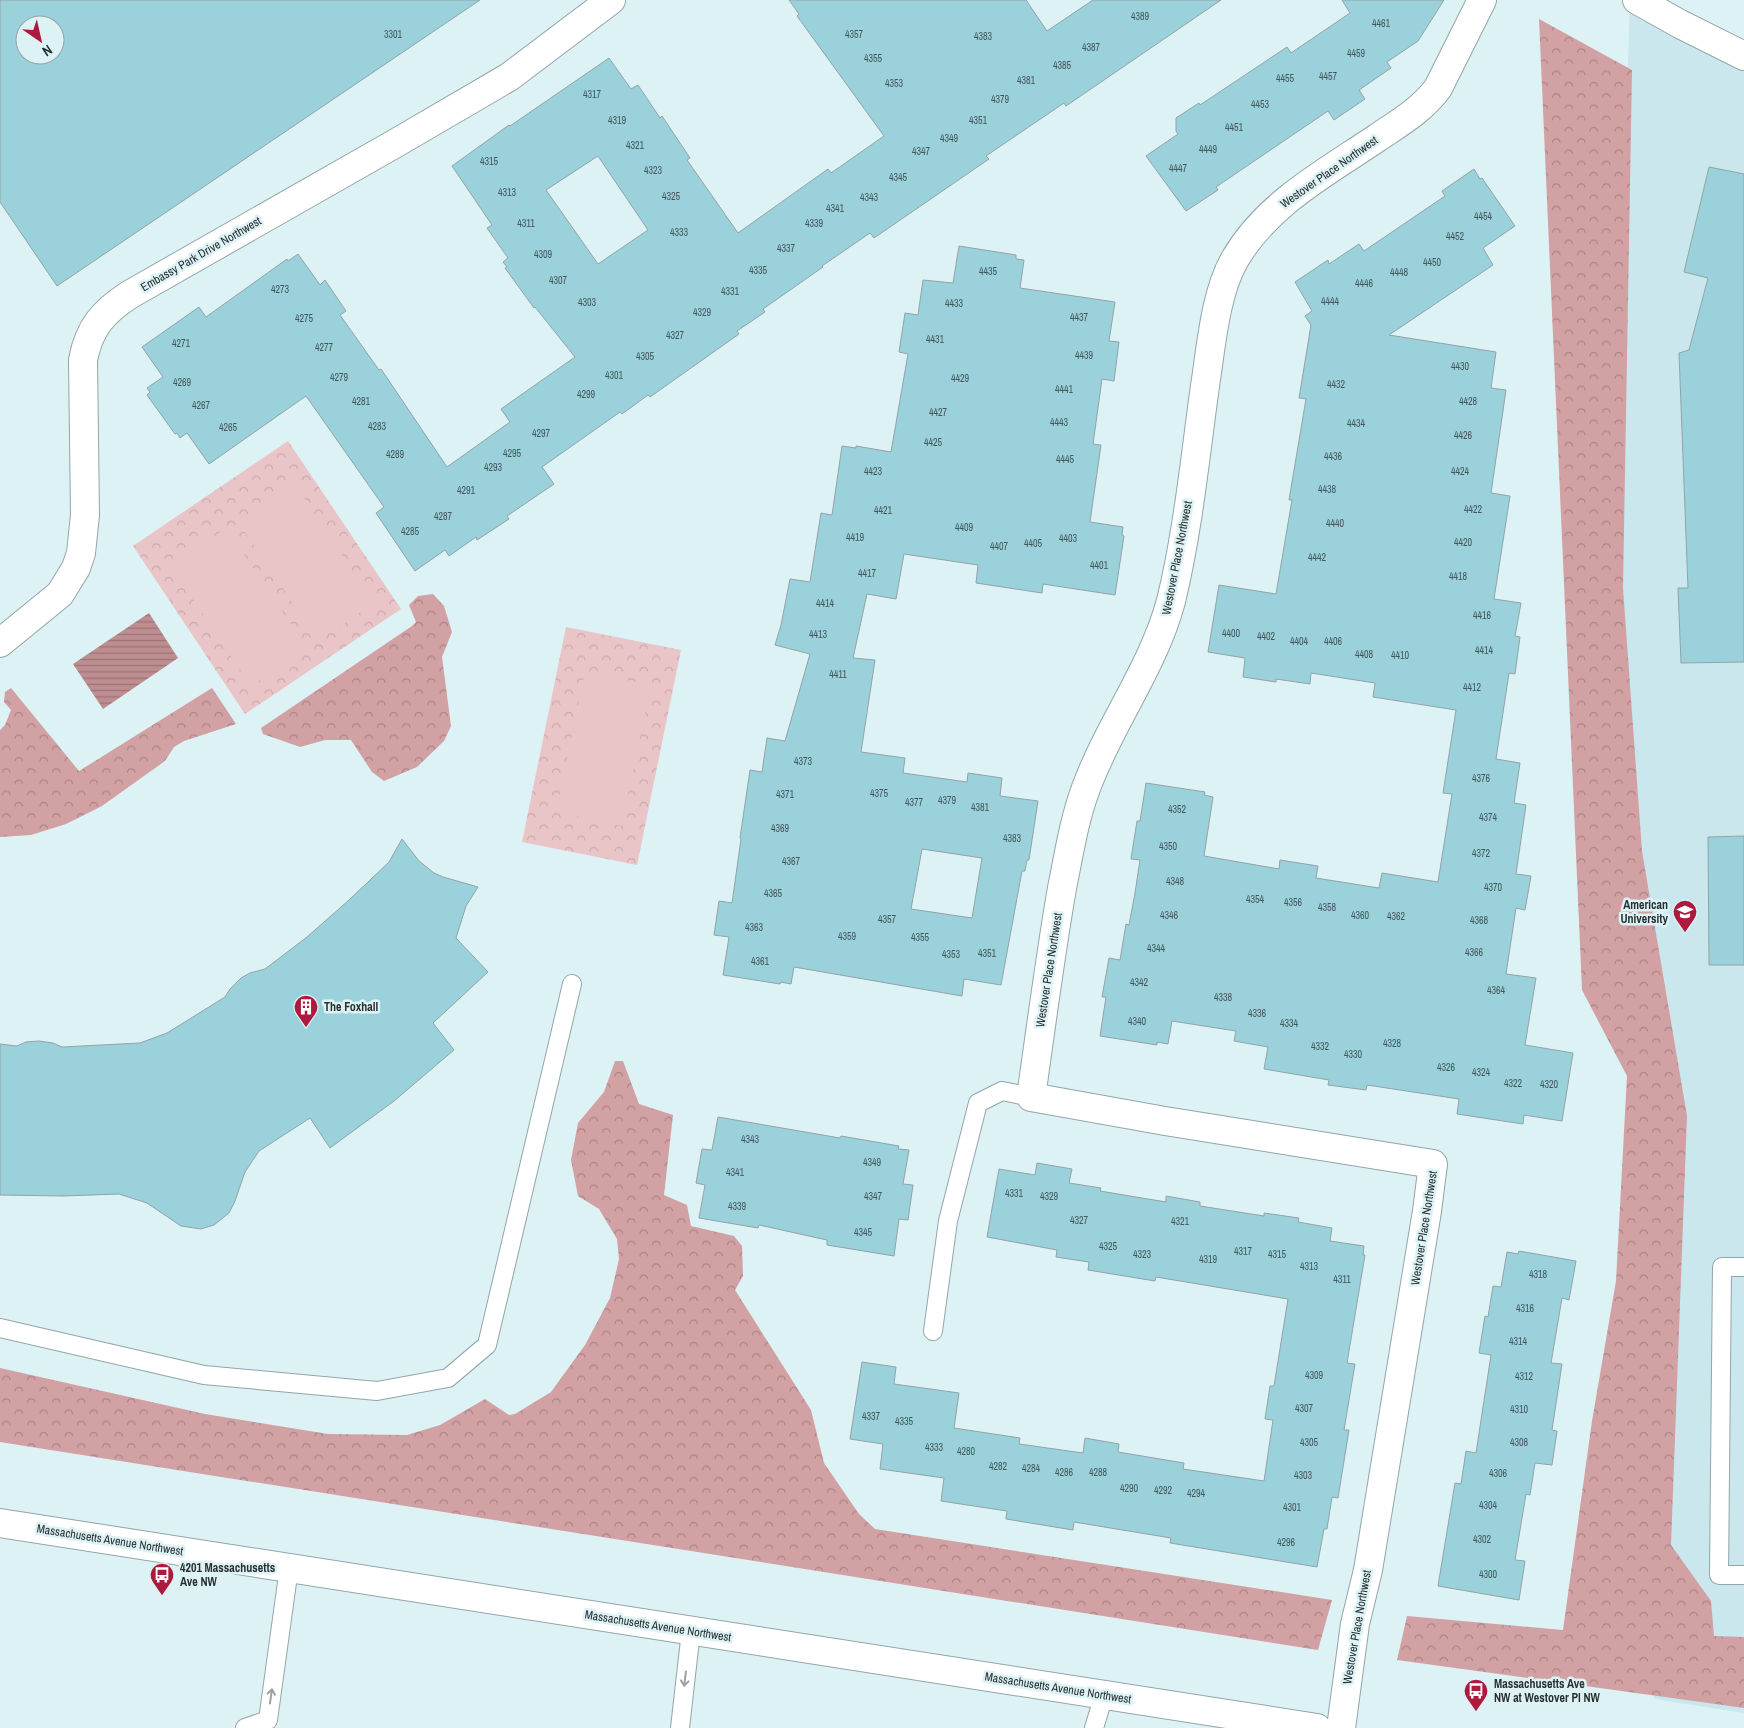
<svg xmlns="http://www.w3.org/2000/svg" width="1744" height="1728" font-family="'Archivo Narrow',sans-serif">
<style>
.built{fill:#cae7ed}
.forest{fill:url(#forest-crowns)}
.park{fill:url(#park-crowns)}
.garden{fill:#e9c5c7}
.water{fill:url(#water-rules)}
.building{fill:#9ad1db;stroke:#91a4a8;fill-rule:evenodd}
.lines{fill:none;stroke-linecap:round;stroke-linejoin:round}
.service-casing{stroke:#92a5a9;stroke-width:20}
.minor-casing{stroke:#92a5a9;stroke-width:30}
.tertiary-casing{stroke:#92a5a9;stroke-width:30}
.primary-casing{stroke:#92a5a9;stroke-width:30}
.service{stroke:#fff;stroke-width:18}
.minor{stroke:#fff;stroke-width:28}
.tertiary{stroke:#fff;stroke-width:28}
.primary{stroke:#fff;stroke-width:28}
.oneway{stroke:#9ea1a2}
.labels{text-anchor:middle;stroke-width:5;stroke-linejoin:round;paint-order:stroke}
.number-label{font-size:10px;fill:#44585c}
.street-label{font-size:12px;fill:#282f31;stroke:#ddf2f5}
.poi-label{font-size:12px;font-weight:bold;fill:#282f31;stroke:#ddf2f5;text-anchor:start}
</style>
<defs>
<pattern id="forest-crowns" width="20" height="18" patternUnits="userSpaceOnUse" patternTransform="scale(1.25)"><rect width="20" height="18" fill="#d2a1a4"/><path d="M2 6a3 3 0 1 1 6 0M12 15a3 3 0 1 1 6 0" fill="none" stroke="#aa8486"/></pattern>
<pattern id="park-crowns" width="20" height="18" patternUnits="userSpaceOnUse" patternTransform="scale(1.25)"><rect width="20" height="18" fill="#e9c5c7"/><path d="M2 6a3 3 0 1 1 6 0M12 15a3 3 0 1 1 6 0" fill="none" stroke="#c8aaab"/></pattern>
<pattern id="water-rules" width="6" height="5" patternUnits="userSpaceOnUse" patternTransform="scale(1.25)"><rect width="6" height="5" fill="#bd8d90"/><path d="M0 2.5h6" fill="none" stroke="#9a7476"/></pattern>
</defs>
<rect width="100%" height="100%" fill="#ddf2f5"/>
<path class="built" d="M1630 0 1744 56V1713L1654 1699 1646 1113 1606 752Z"/>
<path class="forest" d="M1539 19 1632 70 1623 588 1642 851 1687 1116 1671 1545 1711 1601 1714 1636 1744 1637V1708L1397 1660 1407 1616 1563 1630 1592 1421 1616 1281 1627 1076 1582 990Z
M433 594 444 606 452 632 442 657 451 726 444 741 417 767 384 781 372 772 351 740H325L300 747 263 734 261 728 412 626 416 622 409 605 418 596Z
M11 688 79 771 212 688 236 724 184 741 174 747 165 761 102 806 66 824 31 835 0 837V730L5 725 11 710 4 702 5 692Z
M615 1061H623L639 1104 673 1115 664 1195 687 1205 691 1226 734 1236 742 1246 743 1276 735 1290 811 1410 824 1463 859 1514 875 1529 1332 1600 1318 1650 0 1442V1368L205 1414 328 1434 407 1435 440 1425 485 1399 509 1415 515 1414 551 1392 585 1345 610 1298 619 1259 617 1239 599 1209 578 1196 571 1160 578 1123 604 1092Z"/>
<path class="park" d="M288 441 401 609 245 714 133 546Z
M566 627 681 650 637 865 522 842Z"/>
<path class="garden" d="M294 483 374 603 318 641 238 521Z
M226 528 307 648 251 686 171 566Z
M585 672 651 685 621 826 556 812Z"/>
<path class="water" d="M149 613 178 658 103 709 73 664Z"/>
<path class="building" d="M0 0H480L57 286 0 202ZM25 25H55V55H25Z
M789 0H1026L1047 31 1093 0H1221L1066 106 1064 103 986 156 989 159 874 238 870 233 822 266 823 267 763 309 765 312 737 331 739 334 650 397 648 395 622 414 620 412 542 467 554 484 507 516 509 519 477 540 476 537 449 556 445 550 415 571 376 513 384 507 306 396 209 464 187 433 180 438 177 433 175 434 147 395 150 392 147 388 163 377 142 347 199 307 206 317 287 259 288 261 298 254 320 285 325 280 346 311 340 315 379 370 381 369 447 467 510 422 501 409 575 357 535 307 534 308 505 268 507 267 503 262 508 258 487 228 492 225 452 166 509 125 510 126 609 58 631 89 638 85 660 118 662 116 690 158 687 160 738 233 828 169 831 173 884 136 797 16 799 14ZM598 156 648 230 598 264 546 190Z
M1342 0H1444L1418 41 1387 62 1391 68 1359 90 1365 99 1334 120 1328 111 1216 187 1218 190 1186 211 1146 156 1178 134 1176 131V118L1199 103 1200 105 1287 47 1291 53 1350 13Z
M1709 167 1744 174V662L1681 663 1678 588H1688L1679 353 1689 350 1708 278 1684 272Z
M1474 169 1480 179 1482 178 1515 226 1483 248 1493 265 1389 335 1496 352 1491 388 1506 390 1491 493 1510 496 1494 599 1521 603 1515 636 1520 637 1515 674 1509 673 1496 759 1520 763 1514 803 1526 805 1516 874 1531 876 1525 910 1516 908 1506 974 1536 978 1525 1045 1573 1053 1562 1121 1524 1115 1523 1124 1457 1114 1459 1099 1367 1085 1366 1090 1328 1085 1329 1080 1264 1069 1268 1047 1234 1041 1236 1031 1172 1021 1168 1044 1157 1042V1045L1100 1036 1106 997H1102L1109 958 1120 960 1126 924 1129 925 1135 893 1140 860 1131 859 1137 821H1140L1146 783 1205 792 1204 795 1213 797 1204 856 1279 869 1280 860 1318 866 1316 878 1379 888 1382 873 1438 882 1452 794 1443 793 1456 710 1373 697 1375 683 1311 673 1310 684 1276 679V682L1243 677 1245 658 1208 652 1219 585 1276 594 1292 500H1289L1306 399 1299 398 1311 325 1305 316 1312 311 1295 282 1328 260 1329 264 1359 244 1364 251 1445 196 1442 191Z
M959 246 1016 255V259L1024 260 1020 288 1115 302 1109 341 1119 342 1114 381 1102 379 1093 444 1101 445 1090 522 1123 527 1122 535 1124 536 1115 595 1043 584 1042 593 976 583 978 565 904 554 896 599 867 594 853 658 875 660 861 752 905 758 903 773 967 782 968 773 1002 778 1000 796 1038 801 1029 860H1027L1025 871H1022L1001 985 964 979 962 996 794 967 791 984 781 982 780 984 723 975 729 937 714 935 719 901 732 903 741 839 740 838 750 770 762 772 767 738 785 741 810 654 775 645 781 625 790 579 810 582 821 513 832 515 842 446 856 448V446L891 452 908 354 899 352 905 313 918 315 923 280 953 283ZM922 849 982 858 972 918 911 909Z
M1744 836V965H1709L1708 837Z
M402 839 419 861 434 873 443 877 478 887 466 906 456 938 488 972 433 1023 454 1050 394 1101 330 1148 310 1118 259 1151 245 1172 235 1201 229 1213 214 1225 201 1229 181 1226 147 1203 119 1194 63 1196 0 1195V1044L17 1046 26 1042 39 1041 53 1043 62 1047 140 1043 167 1033 225 997 230 989 241 978 250 973 265 969 307 937 349 900 389 862Z
M718 1117 840 1138 841 1136 899 1146 898 1149 909 1150 903 1184 913 1185 908 1220 899 1219 894 1256 827 1245V1240L759 1225 758 1228 699 1218 705 1185 696 1183 702 1149 712 1150Z
M1037 1163 1072 1169 1069 1183 1101 1188 1100 1191 1166 1202V1196L1200 1202V1206L1264 1216V1213L1299 1218 1298 1222 1332 1228 1330 1241 1364 1246 1363 1255H1365L1347 1363 1355 1364 1344 1430H1349L1338 1498 1332 1497 1327 1529H1324L1317 1567 1170 1543 1171 1538 1074 1522 1073 1530 1006 1519 1007 1511 941 1501 944 1478 880 1469 883 1444 850 1439 862 1362 896 1367 894 1384 959 1393 954 1428 1020 1438 1019 1444 1083 1453 1085 1438 1119 1444 1118 1452 1184 1463 1183 1469 1264 1481 1273 1420 1265 1419 1270 1386H1274L1288 1299 1156 1277 1155 1281 1088 1270 1089 1262 1056 1257 1057 1250 987 1237 999 1169 1035 1175Z
M1519 1251 1576 1261 1569 1300 1562 1298 1551 1363 1562 1364 1552 1430 1557 1431 1552 1465 1535 1463 1530 1495 1526 1494 1515 1560 1525 1561 1519 1600 1438 1586 1455 1483 1461 1484 1466 1451 1476 1453 1491 1355 1479 1353 1485 1316 1488 1317 1493 1286 1501 1287 1507 1252 1518 1254Z"/>
<g class="lines">
<defs>
<path id="service" d="M1744 1267H1722L1719 1575H1744
M0 1328 204 1375 377 1391 448 1378 487 1345 572 984
M933 1331 948 1221 978 1103 1002 1091 1031 1097
M245 1728 268 1720 289 1568
M680 1728 691 1631
M1094 1728 1104 1695"/>
<path id="minor" d="M0 643 60 594 76 568 81 553 85 515 83 360C89 328 103 312 129 295L396 143 509 77 611 0
M1341 1728 1355 1624 1368 1570 1427 1211 1433 1164 1165 1121 1031 1097C1041 1027 1050 957 1062 888 1069 854 1074 820 1086 788 1110 723 1153 668 1171 601 1188 531 1195 458 1205 386 1211 348 1215 293 1235 259 1267 204 1325 173 1377 138 1399 123 1422 110 1438 88L1482 0"/>
<path id="tertiary" d="M1637 0 1680 24 1744 56"/>
<path id="primary" d="M0 1523 1317 1728"/>
</defs>
<use href="#service" class="service-casing"/>
<use href="#minor" class="minor-casing"/>
<use href="#tertiary" class="tertiary-casing"/>
<use href="#primary" class="primary-casing"/>
<use href="#service" class="service"/>
<use href="#minor" class="minor"/>
<use href="#tertiary" class="tertiary"/>
<use href="#primary" class="primary"/>
</g>
<defs><path id="oneway-shaft" d="M-6 0H5M1.5-3L5.5 0L1.5 3" fill="none" stroke-width="1.6" stroke-linecap="round" stroke-linejoin="round" transform="scale(1.25)"/></defs>
<g class="oneway">
<use href="#oneway-shaft" transform="translate(685 1679) rotate(97)"/>
<use href="#oneway-shaft" transform="translate(271 1696) rotate(-82)"/>
</g>
<defs>
<symbol id="university-pin" viewBox="-11 -11 22 30"><path d="M0 17L-7.5 6A9.5 9.5 0 1 1 7.5 6Z" fill="#ae193e" stroke="#ddf2f5"/><path d="M0-5L7-2L0 1L-7-2ZM-4 1L0 2.5L4 1V4Q0 6-4 4Z" fill="#fff"/></symbol>
<symbol id="building-pin" viewBox="-11 -11 22 30"><path d="M0 17L-7.5 6A9.5 9.5 0 1 1 7.5 6Z" fill="#ae193e" stroke="#ddf2f5"/><path d="M-4-6H4V6H1V3H-1V6H-4ZM-2.5-4.3h1.7v1.8h-1.7ZM.8-4.3h1.7v1.8H.8ZM-2.5-1h1.7V.8h-1.7ZM.8-1h1.7V.8H.8Z" fill="#fff"/></symbol>
<symbol id="bus-pin" viewBox="-11 -11 22 30"><path d="M0 17L-7.5 6A9.5 9.5 0 1 1 7.5 6Z" fill="#ae193e" stroke="#ddf2f5"/><path d="M-5-6H5V4H4V6H2V4H-2V6H-4V4H-5ZM-3.5-4V0h7V-4ZM-3.5 1.2v1.5H-2V1.2ZM2 1.2v1.5H3.5V1.2Z" fill="#fff"/></symbol>
</defs>
<g fill-rule="evenodd">
<use href="#university-pin" x="1671" y="898" width="28" height="38"/>
<use href="#building-pin" x="292" y="993" width="28" height="38"/>
<use href="#bus-pin" x="148" y="1561" width="28" height="38"/>
<use href="#bus-pin" x="1462" y="1677" width="28" height="38"/>
</g>
<g class="labels">
<g class="number-label">
<text x="1140" y="20">4389</text>
<text x="1381" y="27">4461</text>
<text x="393" y="38">3301</text>
<text x="854" y="38">4357</text>
<text x="983" y="40">4383</text>
<text x="1091" y="51">4387</text>
<text x="1356" y="57">4459</text>
<text x="873" y="62">4355</text>
<text x="1062" y="69">4385</text>
<text x="1328" y="80">4457</text>
<text x="1285" y="82">4455</text>
<text x="1026" y="84">4381</text>
<text x="894" y="87">4353</text>
<text x="592" y="98">4317</text>
<text x="1000" y="103">4379</text>
<text x="1260" y="108">4453</text>
<text x="617" y="124">4319</text>
<text x="978" y="124">4351</text>
<text x="1234" y="131">4451</text>
<text x="949" y="142">4349</text>
<text x="635" y="149">4321</text>
<text x="1208" y="153">4449</text>
<text x="921" y="155">4347</text>
<text x="489" y="165">4315</text>
<text x="1178" y="172">4447</text>
<text x="653" y="174">4323</text>
<text x="898" y="181">4345</text>
<text x="507" y="196">4313</text>
<text x="671" y="200">4325</text>
<text x="869" y="201">4343</text>
<text x="835" y="212">4341</text>
<text x="1483" y="220">4454</text>
<text x="526" y="227">4311</text>
<text x="814" y="227">4339</text>
<text x="679" y="236">4333</text>
<text x="1455" y="240">4452</text>
<text x="786" y="252">4337</text>
<text x="543" y="258">4309</text>
<text x="1432" y="266">4450</text>
<text x="758" y="274">4335</text>
<text x="988" y="275">4435</text>
<text x="1399" y="276">4448</text>
<text x="558" y="284">4307</text>
<text x="1364" y="287">4446</text>
<text x="280" y="293">4273</text>
<text x="730" y="295">4331</text>
<text x="1330" y="305">4444</text>
<text x="587" y="306">4303</text>
<text x="954" y="307">4433</text>
<text x="702" y="316">4329</text>
<text x="1079" y="321">4437</text>
<text x="304" y="322">4275</text>
<text x="675" y="339">4327</text>
<text x="935" y="343">4431</text>
<text x="181" y="347">4271</text>
<text x="324" y="351">4277</text>
<text x="1084" y="359">4439</text>
<text x="645" y="360">4305</text>
<text x="1460" y="370">4430</text>
<text x="614" y="379">4301</text>
<text x="339" y="381">4279</text>
<text x="960" y="382">4429</text>
<text x="182" y="386">4269</text>
<text x="1336" y="388">4432</text>
<text x="1064" y="393">4441</text>
<text x="586" y="398">4299</text>
<text x="361" y="405">4281</text>
<text x="1468" y="405">4428</text>
<text x="201" y="409">4267</text>
<text x="938" y="416">4427</text>
<text x="1059" y="426">4443</text>
<text x="1356" y="427">4434</text>
<text x="377" y="430">4283</text>
<text x="228" y="431">4265</text>
<text x="541" y="437">4297</text>
<text x="1463" y="439">4426</text>
<text x="933" y="446">4425</text>
<text x="512" y="457">4295</text>
<text x="395" y="458">4289</text>
<text x="1333" y="460">4436</text>
<text x="1065" y="463">4445</text>
<text x="493" y="471">4293</text>
<text x="873" y="475">4423</text>
<text x="1460" y="475">4424</text>
<text x="1327" y="493">4438</text>
<text x="466" y="494">4291</text>
<text x="1473" y="513">4422</text>
<text x="883" y="514">4421</text>
<text x="443" y="520">4287</text>
<text x="1335" y="527">4440</text>
<text x="964" y="531">4409</text>
<text x="410" y="535">4285</text>
<text x="855" y="541">4419</text>
<text x="1068" y="542">4403</text>
<text x="1463" y="546">4420</text>
<text x="1033" y="547">4405</text>
<text x="999" y="550">4407</text>
<text x="1317" y="561">4442</text>
<text x="1099" y="569">4401</text>
<text x="867" y="577">4417</text>
<text x="1458" y="580">4418</text>
<text x="825" y="607">4414</text>
<text x="1482" y="619">4416</text>
<text x="1231" y="637">4400</text>
<text x="818" y="638">4413</text>
<text x="1266" y="640">4402</text>
<text x="1299" y="645">4404</text>
<text x="1333" y="645">4406</text>
<text x="1484" y="654">4414</text>
<text x="1364" y="658">4408</text>
<text x="1400" y="659">4410</text>
<text x="838" y="678">4411</text>
<text x="1472" y="691">4412</text>
<text x="803" y="765">4373</text>
<text x="1481" y="782">4376</text>
<text x="879" y="797">4375</text>
<text x="785" y="798">4371</text>
<text x="947" y="804">4379</text>
<text x="914" y="806">4377</text>
<text x="980" y="811">4381</text>
<text x="1177" y="813">4352</text>
<text x="1488" y="821">4374</text>
<text x="780" y="832">4369</text>
<text x="1012" y="842">4383</text>
<text x="1168" y="850">4350</text>
<text x="1481" y="857">4372</text>
<text x="791" y="865">4367</text>
<text x="1175" y="885">4348</text>
<text x="1493" y="891">4370</text>
<text x="773" y="897">4365</text>
<text x="1255" y="903">4354</text>
<text x="1293" y="906">4356</text>
<text x="1327" y="911">4358</text>
<text x="1169" y="919">4346</text>
<text x="1360" y="919">4360</text>
<text x="1396" y="920">4362</text>
<text x="887" y="923">4357</text>
<text x="1479" y="924">4368</text>
<text x="754" y="931">4363</text>
<text x="847" y="940">4359</text>
<text x="920" y="941">4355</text>
<text x="1156" y="952">4344</text>
<text x="1474" y="956">4366</text>
<text x="987" y="957">4351</text>
<text x="951" y="958">4353</text>
<text x="760" y="965">4361</text>
<text x="1139" y="986">4342</text>
<text x="1496" y="994">4364</text>
<text x="1223" y="1001">4338</text>
<text x="1257" y="1017">4336</text>
<text x="1137" y="1025">4340</text>
<text x="1289" y="1027">4334</text>
<text x="1392" y="1047">4328</text>
<text x="1320" y="1050">4332</text>
<text x="1353" y="1058">4330</text>
<text x="1446" y="1071">4326</text>
<text x="1481" y="1076">4324</text>
<text x="1513" y="1087">4322</text>
<text x="1549" y="1088">4320</text>
<text x="750" y="1143">4343</text>
<text x="872" y="1166">4349</text>
<text x="735" y="1176">4341</text>
<text x="1014" y="1197">4331</text>
<text x="873" y="1200">4347</text>
<text x="1049" y="1200">4329</text>
<text x="737" y="1210">4339</text>
<text x="1079" y="1224">4327</text>
<text x="1180" y="1225">4321</text>
<text x="863" y="1236">4345</text>
<text x="1108" y="1250">4325</text>
<text x="1243" y="1255">4317</text>
<text x="1142" y="1258">4323</text>
<text x="1277" y="1258">4315</text>
<text x="1208" y="1263">4319</text>
<text x="1309" y="1270">4313</text>
<text x="1538" y="1278">4318</text>
<text x="1342" y="1283">4311</text>
<text x="1525" y="1312">4316</text>
<text x="1518" y="1345">4314</text>
<text x="1314" y="1379">4309</text>
<text x="1524" y="1380">4312</text>
<text x="1304" y="1412">4307</text>
<text x="1519" y="1413">4310</text>
<text x="871" y="1420">4337</text>
<text x="904" y="1425">4335</text>
<text x="1309" y="1446">4305</text>
<text x="1519" y="1446">4308</text>
<text x="934" y="1451">4333</text>
<text x="966" y="1455">4280</text>
<text x="998" y="1470">4282</text>
<text x="1031" y="1472">4284</text>
<text x="1064" y="1476">4286</text>
<text x="1098" y="1476">4288</text>
<text x="1498" y="1477">4306</text>
<text x="1303" y="1479">4303</text>
<text x="1129" y="1492">4290</text>
<text x="1163" y="1494">4292</text>
<text x="1196" y="1497">4294</text>
<text x="1488" y="1509">4304</text>
<text x="1292" y="1511">4301</text>
<text x="1482" y="1543">4302</text>
<text x="1286" y="1546">4296</text>
<text x="1488" y="1578">4300</text>
</g>
<g class="street-label">
<text transform="translate(1329 172) rotate(-35)" y="4">Westover Place Northwest</text>
<text transform="translate(201 254) rotate(-30)" y="4">Embassy Park Drive Northwest</text>
<text transform="translate(1177 558) rotate(-79)" y="4">Westover Place Northwest</text>
<text transform="translate(1049 970) rotate(-81)" y="4">Westover Place Northwest</text>
<text transform="translate(1424 1228) rotate(-81)" y="4">Westover Place Northwest</text>
<text transform="translate(110 1540) rotate(9)" y="4">Massachusetts Avenue Northwest</text>
<text transform="translate(658 1626) rotate(9)" y="4">Massachusetts Avenue Northwest</text>
<text transform="translate(1357 1627) rotate(-80)" y="4">Westover Place Northwest</text>
<text transform="translate(1058 1688) rotate(9)" y="4">Massachusetts Avenue Northwest</text>
</g>
<g class="poi-label">
<text x="1668" y="909" text-anchor="end">American<tspan x="1668" dy="14">University</tspan></text>
<text x="324" y="1011">The Foxhall</text>
<text x="180" y="1572">4201 Massachusetts<tspan x="180" dy="14">Ave NW</tspan></text>
<text x="1494" y="1688">Massachusetts Ave<tspan x="1494" dy="14">NW at Westover Pl NW</tspan></text>
</g>
</g>
<g transform="translate(40 40) rotate(146)"><circle r="24" fill="#ddf2f5" stroke="#95a4a7"/>
<path d="M0-4L9 19L0 12L-9 19Z" fill="#ae193e"/>
<text y="-8" font-size="14" font-weight="bold" text-anchor="middle" fill="#282f31">N</text>
</g>
</svg>
